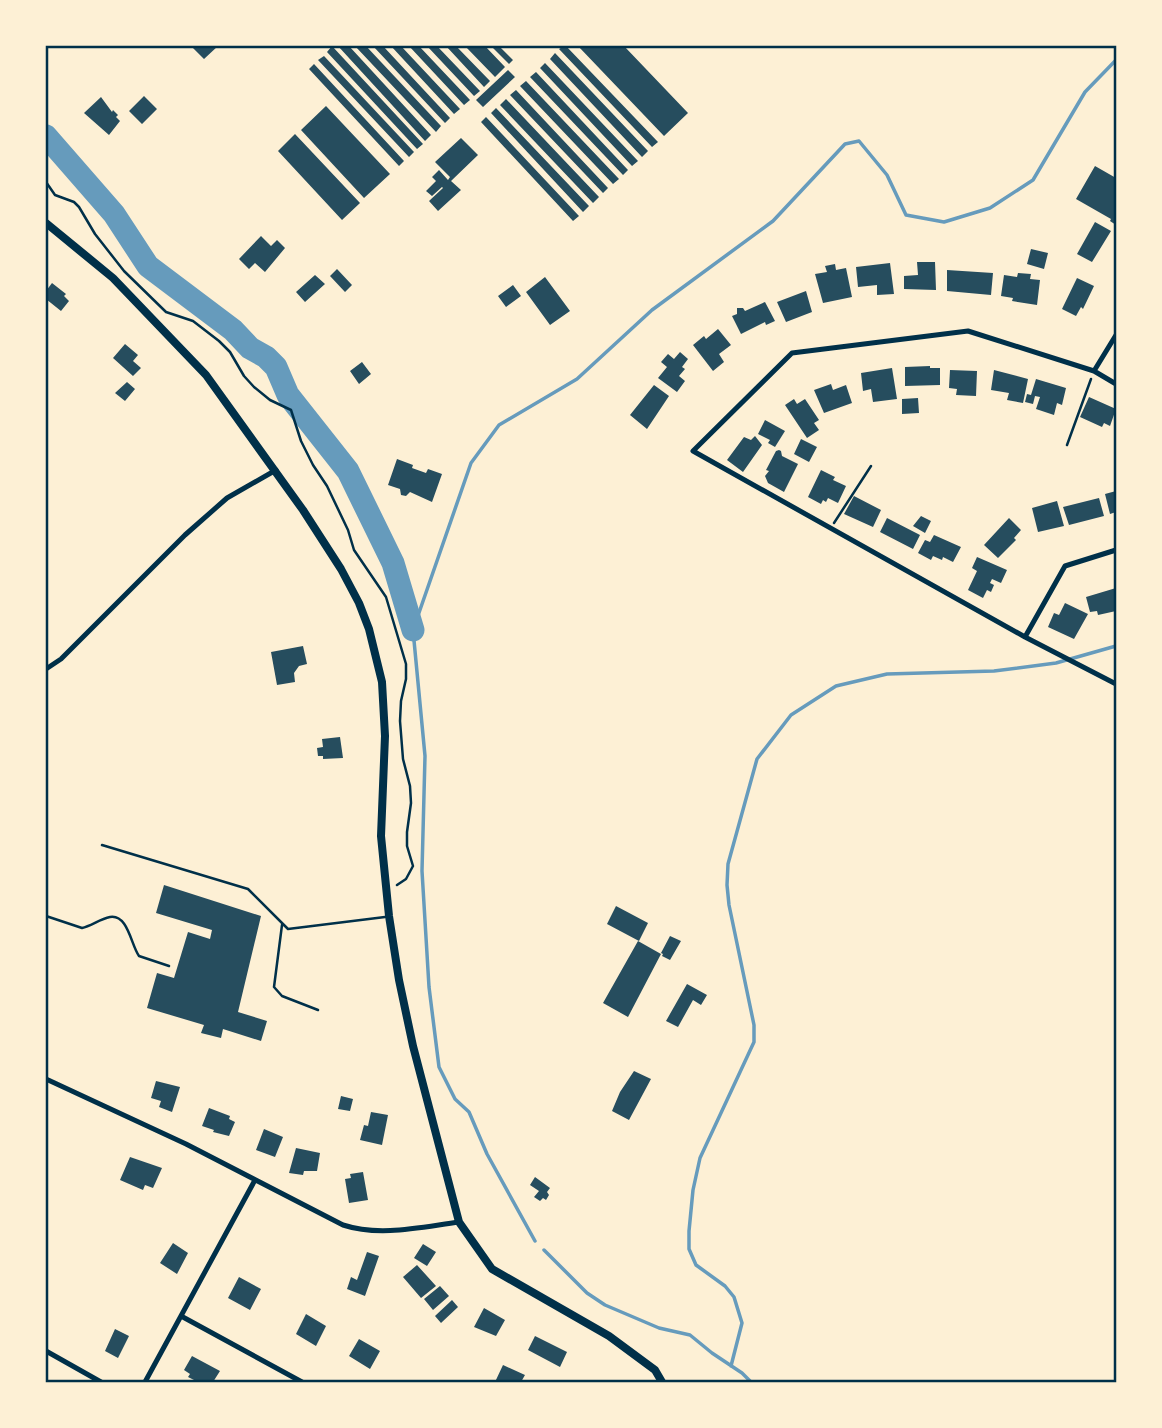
<svg xmlns="http://www.w3.org/2000/svg" width="1162" height="1428" font-family="Lato,sans-serif">
<style>
.lines{fill:none;stroke-linecap:round;stroke-linejoin:round}
.stream{stroke:#669bbc;stroke-width:3.5}
.river{stroke:#669bbc;stroke-width:23}
.building{fill:#264d5e}
.path{stroke:#003049;stroke-width:2.5}
.service{stroke:#003049;stroke-width:2.5}
.minor{stroke:#003049;stroke-width:5}
.secondary{stroke:#003049;stroke-width:8}
.neatline{fill:none;stroke:#003049;stroke-width:2.5}
</style>
<rect width="100%" height="100%" fill="#fdf0d5"/>
<g class="lines">
<path class="stream" d="M535 1241 487 1154 469 1112 455 1099 439 1067 429 987 422 871 425 756 413 630 471 463 499 425 577 379 652 310 773 221 845 144 859 141 887 175 906 215 944 222 990 208 1033 180 1085 92 1116 60
M544 1250 587 1293 605 1305 659 1328 690 1335 712 1353 742 1373 751 1382
M731 1366 742 1323 734 1297 725 1286 696 1265 689 1249V1231L693 1190 700 1158 754 1042V1025L729 905 727 885 728 864 757 759 791 715 836 686 887 674 994 671 1056 663 1116 646"/>
<path class="river" d="M46 136 114 214 148 266 233 330 250 348 266 357 276 367 288 395 348 471 393 563 413 630"/>
</g>
<path class="building" d="M191 46H218L204 59Z
M332 46 423 144 417 149 327 52Z
M338 46H349L431 135 425 141Z
M355 46H366L441 126 436 132Z
M373 46H383L450 118 445 123Z
M391 46H401L460 109 454 114Z
M409 46H419L470 100 464 105Z
M427 46H437L480 91 474 96Z
M446 46H456L490 81 484 87Z
M465 46H485L505 67 495 77Z
M491 46H499L513 60 509 64Z
M564 46H566L658 142 652 147 559 49Z
M578 46H624L688 113 664 136Z
M555 53 648 151 642 157 550 59Z
M324 56 414 152 409 157 318 60Z
M545 63 638 161 632 166 540 68Z
M314 64 404 161 399 166 309 69Z
M508 70 515 77 483 107 476 100Z
M536 72 628 170 623 175 530 77Z
M526 81 619 179 613 184 520 86Z
M516 90 608 188 603 193 510 95Z
M144 96 157 109 142 124 129 111Z
M101 97 112 112 113 110 118 115 116 117 120 121 109 135 84 113Z
M506 99 599 197 593 203 500 105Z
M326 106 390 174 364 198 301 130Z
M496 108 589 206 583 212 491 113Z
M486 117 579 216 573 221 481 122Z
M295 134 360 203 342 220 278 151Z
M461 138 478 155 451 181 461 190 438 211 429 201 443 188 442 187 432 196 426 191 436 181 432 177 439 170 448 180 450 177 435 162Z
M1095 166 1116 178V225L1110 221 1111 219 1076 199Z
M1095 222 1111 231 1092 262 1077 254Z
M261 236 271 246 277 240 285 248 265 272 255 263 249 269 239 259Z
M1031 249 1048 253 1044 269 1027 264Z
M917 262H935L936 290 904 289V276L918 275Z
M890 263 894 294 877 295V285L858 287 856 267Z
M835 264 836 270 846 268 852 297 823 303 815 274 827 272 825 266Z
M337 269 352 285 345 292 330 276Z
M947 270 993 273 991 295 947 291Z
M1018 273 1031 274 1030 279 1040 280 1037 305 1012 301 1013 298 1001 296 1004 275 1017 277Z
M315 275 325 284 305 302 296 292Z
M545 277 570 311 550 325 526 292Z
M1077 278 1094 286 1083 309 1081 307 1076 316 1062 309Z
M52 283 66 294 64 296 69 301 61 311 46 299V291Z
M513 285 521 296 506 307 498 296Z
M806 291 812 312 786 322 777 302Z
M765 302 775 321 766 325 765 322 741 334 732 316 737 314V308H743L745 311Z
M718 329 731 345 719 354 724 362 713 371 693 345 704 336 706 339Z
M125 344 138 355 133 361 141 368 133 376 113 358Z
M680 352 688 359 682 367 685 369 679 376 685 381 677 392 658 378 667 367 661 362 668 354 674 359Z
M362 362 371 374 359 384 350 371Z
M930 366V368H940V385L905 386V367Z
M892 368 897 399 873 402 871 389 863 391 861 373Z
M950 370 977 371 976 396 956 395 957 389 949 388Z
M994 370 1028 379 1023 403 1007 400 1009 393 991 390Z
M1036 379 1066 388 1062 405 1057 403 1054 415 1036 409 1040 397 1035 396 1033 404 1025 402 1027 394 1031 395Z
M127 382 135 389 125 401 115 393Z
M831 384 833 390 846 385 852 403 824 413 814 390Z
M654 385 669 396 647 429 630 415Z
M1089 397 1116 409 1110 426 1104 423 1102 427 1080 417Z
M918 398 919 413 902 414V399Z
M794 399 797 404 805 399 819 420 814 423 819 430 807 438 785 405Z
M765 420 785 431 775 447 768 443 770 440 758 434Z
M755 436 762 445 743 472 727 460 744 437 751 440Z
M801 439 817 447 809 462 794 454Z
M779 450 781 451 782 456 798 464 784 492 768 483 765 476 769 471 766 470 776 451Z
M397 459 413 465 412 468 426 473 428 469 442 474 432 502 410 492 406 496 401 495 400 489 388 485Z
M821 470 835 477 833 480 846 486 838 503 828 498 826 502 823 500 821 504 808 497Z
M1116 491V512L1110 514 1105 494Z
M854 496 881 510 873 527 844 514Z
M1099 498 1104 516 1069 525 1063 507Z
M1057 501 1064 526 1038 532 1032 508Z
M921 516 931 521 925 533 913 526Z
M887 518 920 535 913 549 880 532Z
M1009 518 1021 530 1014 538 1016 540 998 558 984 545Z
M934 535 961 547 953 562 943 557 942 560 933 556 931 560 918 553 925 540 930 542Z
M977 557 1007 570 1001 583 992 579 990 583 994 585 991 592 987 590 983 598 968 590 977 571 972 568Z
M1116 588V611L1098 615 1097 611 1090 612 1086 597Z
M1065 603 1088 614 1074 639 1048 627 1054 613 1059 615Z
M303 646 307 664 299 666 294 673 295 682 277 685 271 652Z
M340 737 343 758 323 759V756H318L317 748 323 747 322 739Z
M164 885 261 916 238 1012 267 1021 261 1041 223 1029 221 1038 201 1033 204 1025 147 1008 157 973 174 978 188 932 210 939 212 930 156 913Z
M616 906 648 923 639 941 607 924Z
M670 936 681 941 670 960 662 956 663 954 661 953Z
M638 941 661 954 628 1017 603 1003Z
M687 984 707 995 701 1005 693 1000 678 1027 666 1021Z
M634 1071 651 1079 629 1120 612 1111 620 1092Z
M156 1081 180 1087 172 1112 159 1107 161 1101 151 1098Z
M341 1096 353 1099 350 1111 338 1109Z
M209 1108 230 1116 229 1119 235 1122 229 1136 213 1132 214 1130 202 1126Z
M371 1112 388 1115 382 1145 360 1140 364 1125 368 1126Z
M264 1129 283 1137 275 1157 256 1150Z
M296 1148 320 1153 317 1171H304L303 1175 289 1173Z
M130 1157 162 1168 153 1188 145 1185 143 1190 120 1180Z
M363 1172 368 1200 349 1203 345 1179 351 1178 350 1174Z
M535 1177 550 1188 547 1192 549 1195 546 1200 543 1198 540 1201 534 1197 539 1191 530 1185Z
M173 1243 188 1253 177 1274 160 1263Z
M423 1244 436 1252 427 1266 414 1258Z
M367 1252 379 1256 365 1296 347 1289 351 1277 357 1280Z
M417 1265 436 1286 421 1298 403 1277Z
M239 1277 261 1289 250 1310 228 1298Z
M440 1286 449 1296 433 1310 424 1299Z
M452 1300 458 1307 441 1323 435 1316Z
M484 1308 505 1320 496 1336 474 1327Z
M306 1314 326 1326 316 1346 296 1334Z
M115 1329 129 1336 118 1358 105 1351Z
M535 1336 567 1352 560 1367 528 1350Z
M359 1339 380 1351 370 1369 349 1356Z
M192 1356 220 1371 213 1382H198L188 1377 190 1374 184 1370Z
M503 1365 525 1375 521 1382H495Z"/>
<g class="lines">
<path class="path" d="M46 182 55 195 74 202 79 207 95 234 124 271 166 312 193 321 219 341 230 352 244 376 254 387 270 400 291 410 301 441 313 465 327 486 348 530 354 550 386 597 406 664V679L401 701 400 721 403 759 410 786 411 803 407 832V846L413 866 406 879 397 885
M1067 445 1091 379
M834 523 871 466
M46 916 82 928C91 926 100 919 110 917 128 914 131 945 139 956L169 966"/>
<path class="service" d="M102 845 248 889 288 929 385 917
M282 925 274 987 282 996 318 1010"/>
<path class="minor" d="M1094 371 1116 335
M1116 384 1094 371 968 331 792 353 693 451 1025 637 1116 684
M1025 637 1065 566 1116 550
M46 669 61 659 185 535 227 498 276 470
M46 1079 186 1144 343 1225C380 1237 421 1227 459 1222
M181 1316 302 1382
M46 1351 101 1382
M145 1382 255 1180"/>
<path class="secondary" d="M46 223 113 278 206 375 303 510 341 569 359 603 369 629 382 682 385 736 381 836 389 916 399 980 413 1046 459 1222 492 1269 609 1336 655 1370 662 1382"/>
</g>
<rect width="1162" height="1428" fill="none" stroke="#fdf0d5" stroke-width="94"/>
<rect x="47" y="47" width="1068" height="1334" class="neatline"/>
</svg>
